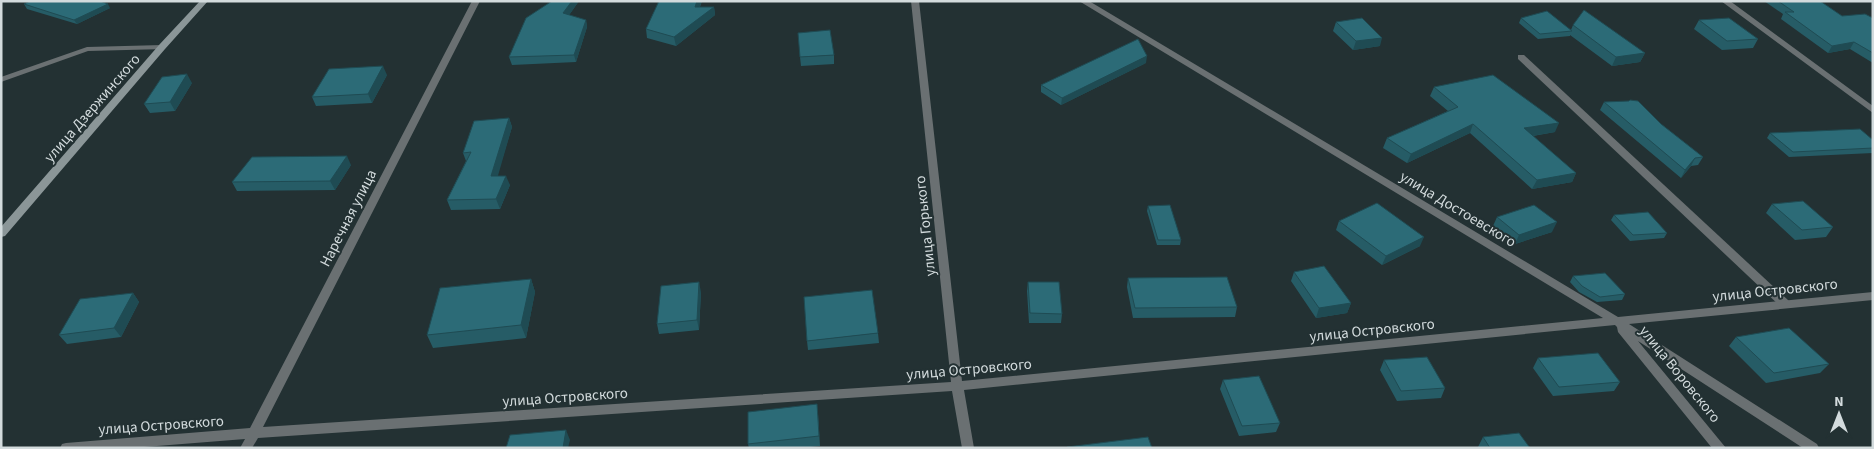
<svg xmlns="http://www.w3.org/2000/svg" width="1874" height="449" font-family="'Source Sans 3',sans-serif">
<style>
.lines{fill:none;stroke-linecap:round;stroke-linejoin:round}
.lane{fill:#6a7072;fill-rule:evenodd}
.street{fill:#6a7072;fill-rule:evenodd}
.secondary{fill:#8b9698;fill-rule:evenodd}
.wall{fill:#265c66}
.shaded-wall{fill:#1f4b53}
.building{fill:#2c6b77;stroke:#1f4b53}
.labels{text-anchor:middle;stroke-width:4;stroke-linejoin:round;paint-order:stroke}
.street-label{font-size:15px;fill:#d3dbdd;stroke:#233133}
</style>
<rect width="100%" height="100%" fill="#233133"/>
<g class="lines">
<path class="lane" d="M1518 55H1524L1789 301 1790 304 1789 307H1781L1518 59Z"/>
<path class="street" d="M472 1H480L263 427 951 382 911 1H919L962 381 1603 318 1079 1H1089L1618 317 1873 292V300L1629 324 1817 444 1819 448H1803L1638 341 1726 448H1712L1618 332 1617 327 1615 325 964 390 974 448H962L952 391 258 438 252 448H240L245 439 132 448H60L62 444 66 443 250 428Z
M1721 1H1730L1873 106V113Z
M162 45H165V49L88 51 1 82V77L87 47Z"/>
<path class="secondary" d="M200 1H208L165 49 5 236 1 237V227L159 45Z"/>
</g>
<path class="wall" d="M552 1H579L569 15 586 20 587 27 576 62 512 65 509 57Z
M659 1H702L700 7H714L715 15 676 46 647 38 646 29Z
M1764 1H1820L1842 16 1873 18V63L1850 49 1828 53 1781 19 1783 14Z
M24 4 110 8 77 24 27 9Z
M1521 18 1571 30 1573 25 1645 53 1640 62 1612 66 1570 35V36L1538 39 1519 23Z
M1699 20 1758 39 1753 48 1722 50 1694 29Z
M1336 22 1380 46 1353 50 1333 31Z
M834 55V64L801 66 800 57Z
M1146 63 1061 105 1041 92V85Z
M387 75 372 103 316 106 312 97Z
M192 83 175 111 150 113 144 104Z
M1434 87 1555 132 1533 136 1576 173 1572 182 1532 189 1470 133 1407 163 1383 148 1387 138 1448 111 1430 96Z
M1604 102 1661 124 1703 157 1698 165 1691 166 1681 178 1600 110Z
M509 118 512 127 497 176 510 185 500 209 451 210 447 200 466 161 463 153Z
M1770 133 1873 140V153L1789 157 1767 138Z
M351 165 335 190 237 191 232 182Z
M1772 204 1833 227 1826 237 1795 240 1766 213Z
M1148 206 1181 240 1180 245H1157L1147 211Z
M1614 215 1667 233 1664 238 1630 241 1611 220Z
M1497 217 1552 232 1515 244 1493 226Z
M1339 221 1420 246 1382 265 1336 230Z
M1294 272 1351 303 1347 313 1316 318 1291 281Z
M1573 276 1625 294 1622 300 1597 302 1579 292 1570 282Z
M1128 278 1237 307 1235 317 1133 318 1127 287Z
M531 279 535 292 526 338 433 348 427 335Z
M1028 282 1062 314 1061 323H1029L1027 291Z
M701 292 699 330 659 334 657 324Z
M133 293 139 302 121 337 67 344 59 335Z
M878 333 879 343 808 350 807 341Z
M1736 337 1829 364 1820 373 1766 383 1729 346Z
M1538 358 1620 382 1614 391 1553 396 1533 368Z
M1384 360 1445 388 1441 398 1397 401 1380 370Z
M1223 380 1280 423 1276 432 1239 436 1220 389Z
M818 414 820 446 802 448H749L748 444Z
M1483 437 1530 448H1478V447Z"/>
<path class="shaded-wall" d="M572 1H579L565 21 563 13Z
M697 1H702L696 15 695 7Z
M108 4 110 8 77 24 74 20Z
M714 7 715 15 676 46 674 37Z
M586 20 587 27 576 62 574 55Z
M1382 38 1380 46 1353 50 1356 41Z
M1854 42 1850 49 1828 53 1832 46Z
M1645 53 1640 62 1612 66 1616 57Z
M1147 56 1146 63 1061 105 1062 98Z
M383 66 387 75 372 103 368 94Z
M187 74 192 83 175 111 170 102Z
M509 118 512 127 495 186 491 176Z
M1559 123 1555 132 1520 138 1524 128Z
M1473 124 1470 133 1407 163 1411 154Z
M347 156 351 165 335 190 330 181Z
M1695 158 1691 166 1681 178 1685 170Z
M1576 173 1572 182 1532 189 1537 180Z
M506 176 510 185 500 209 496 199Z
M1557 222 1552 232 1515 244 1519 235Z
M1424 237 1420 246 1382 265 1386 256Z
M531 279 535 292 526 338 521 325Z
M699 282 701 292 699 330 697 320Z
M133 293 139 302 121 337 114 328Z
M1351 303 1347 313 1316 318 1319 308Z
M566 430 570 440 568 448H563Z"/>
<path class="building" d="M30 1H100L108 4 74 20 24 4Z
M552 1H572L563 13 586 20 574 55 509 57 526 18Z
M659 1H697L695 7H714L674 37 646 29Z
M1778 1H1820L1842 16 1865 14 1873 18V53L1854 42 1832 46 1785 12H1794Z
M1584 10 1645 53 1616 57 1573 25Z
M1547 11 1572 31 1540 34 1521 18Z
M1362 18 1382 38 1356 41 1336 22Z
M1729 18 1758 39 1727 41 1699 20Z
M830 30 834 55 800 57 798 33Z
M1138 39 1147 56 1062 98 1041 85Z
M383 66 368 94 312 97 329 69Z
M187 74 170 102 144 104 162 77Z
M1493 75 1559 123 1524 128 1576 173 1537 180 1473 124 1411 154 1387 138 1458 107 1434 87Z
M1630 100 1638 101 1661 124 1703 157 1695 158 1685 170 1604 102 1629 101Z
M509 118 491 176H506L496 199 447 200 471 152 463 153 474 121Z
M1860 129 1873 140V148L1793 152 1770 133Z
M347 156 330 181 232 182 252 157Z
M1803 201 1833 227 1802 230 1772 204Z
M1377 203 1424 237 1386 256 1339 221Z
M1170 205 1181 240H1158L1148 206Z
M1534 205 1557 222 1519 235 1497 217Z
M1648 212 1667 233 1633 235 1614 215Z
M1324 266 1351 303 1319 308 1294 272Z
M1605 273 1625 294 1600 297 1582 286 1573 276Z
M1227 277 1237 307 1135 308 1128 278Z
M531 279 521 325 427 335 440 288Z
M699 282 697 320 657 324 661 286Z
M1028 282H1059L1062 314 1030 313Z
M872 290 878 333 807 341 804 297Z
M133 293 114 328 59 335 80 299Z
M1789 328 1829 364 1774 373 1736 337Z
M1598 353 1620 382 1559 387 1538 358Z
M1427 357 1445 388 1401 391 1384 360Z
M1259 376 1280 423 1242 426 1223 380Z
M817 404 819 436 748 444V412Z
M566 430 563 448H506L510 435Z
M1519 433 1530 448H1490L1483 437Z
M1148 437 1152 448H1067V447Z"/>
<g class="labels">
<g class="street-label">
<text transform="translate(92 108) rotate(-49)" y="5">улица Дзержинского</text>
<text transform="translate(1458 209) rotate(31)" y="5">улица Достоевского</text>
<text transform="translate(348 218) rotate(-63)" y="5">Наречная улица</text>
<text transform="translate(925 226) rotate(-96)" y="5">улица Горького</text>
<text transform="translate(1775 290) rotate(-6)" y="5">улица Островского</text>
<text transform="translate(1372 330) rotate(-6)" y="5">улица Островского</text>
<text transform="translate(969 369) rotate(-5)" y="5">улица Островского</text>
<text transform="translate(1680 374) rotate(51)" y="5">улица Воровского</text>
<text transform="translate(565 397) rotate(-4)" y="5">улица Островского</text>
<text transform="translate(161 425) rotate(-4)" y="5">улица Островского</text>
</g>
</g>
<rect width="1874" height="449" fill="none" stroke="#d3dbdd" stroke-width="5"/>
<g transform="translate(1839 414)" stroke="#233133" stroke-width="4" paint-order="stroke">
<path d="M0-4L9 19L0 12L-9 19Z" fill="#d3dbdd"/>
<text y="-8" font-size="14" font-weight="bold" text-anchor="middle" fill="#d3dbdd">N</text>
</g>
</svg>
